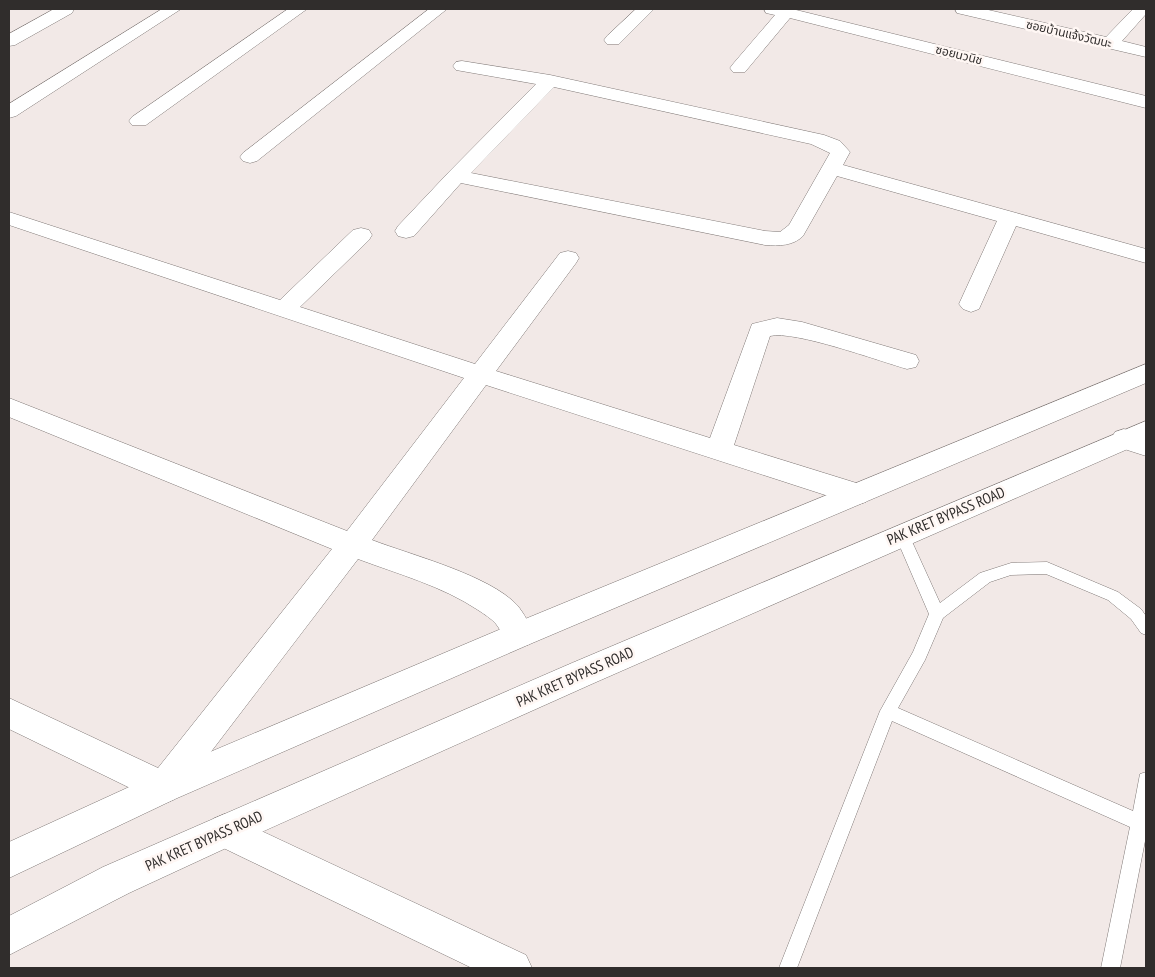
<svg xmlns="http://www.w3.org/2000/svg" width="1155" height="977" font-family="'PT Sans Narrow','Noto Sans Thai',sans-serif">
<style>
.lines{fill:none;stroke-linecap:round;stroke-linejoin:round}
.service-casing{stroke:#807977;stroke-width:1}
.minor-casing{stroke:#807977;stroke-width:1}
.secondary-casing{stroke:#807977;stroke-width:1}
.service{fill:#fff;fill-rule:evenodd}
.minor{fill:#fff;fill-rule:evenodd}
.secondary{fill:#fff;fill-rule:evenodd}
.labels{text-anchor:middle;stroke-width:5;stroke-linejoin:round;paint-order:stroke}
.far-street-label{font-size:12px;fill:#302d2c;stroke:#fff7f4}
.street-label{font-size:15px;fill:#302d2c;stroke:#fff7f4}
</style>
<rect width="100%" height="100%" fill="#f2e9e7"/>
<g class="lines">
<defs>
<path id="service" d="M902 529 907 531 909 535 940 603 980 573 1011 563 1047 562 1118 592 1141 609 1146 616V635L1141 633 1131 619 1108 600 1046 574 1011 575 990 582 943 618 925 660 898 708 1133 811 1140 774 1146 772V836L1120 968H1101L1130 827 892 721 797 968H779L880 711 913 652 929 614 895 535 897 531Z"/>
<path id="minor" d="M54 9H74L72 13 15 45 9 46V34Z
M162 9H181L16 116 9 118V104Z
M288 9H307L146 125H132L129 121 132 117Z
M429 9H447L257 161 250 163 243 161 240 157 243 153Z
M636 9H654L619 44H607L604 40 607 36Z
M764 9H792L1146 96V108L790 18 745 72H733L730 68 733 64 775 15 766 13Z
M955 9H984L1106 37 1133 9H1146V14L1122 41 1146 47V57L957 13Z
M462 61 550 75 824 135 840 141 850 152 843 165 1146 249V263L1016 226 979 309 971 312 963 309 959 304 997 221 837 176 803 236C793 246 779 246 765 245L461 183 414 236 406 238 398 236 395 231 398 226 449 172 536 84 456 70 453 66 456 62ZM554 87 811 144 830 153 789 225 780 232 765 231 471 173Z
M9 212 280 300 353 230 361 228 369 230 372 235 369 240 300 307 475 364 560 253 568 251 576 253 579 258 576 263 496 371 710 438 752 324 777 318 802 322 916 355 919 361 916 367 907 369C879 361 794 330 770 336L734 445 866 486 870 494 866 502 856 505 486 385 372 540C411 555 489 575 517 605 524 613 530 625 534 635L530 644C506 653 508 640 496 624 492 619 484 614 478 610 442 586 398 574 358 559L175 799 163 804 9 729V698L158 768 332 549 9 417V398L347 531 464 378 9 225Z
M1124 429 1146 436V456L1115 446 1111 439 1115 432Z
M225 814 526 955 532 968H472L213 843 207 831 213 819Z"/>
<path id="secondary" d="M1146 364V383L530 644 175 799 9 878V842L151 777 508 626Z
M1146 421V441L594 683 237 843 129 893 9 955V916L103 867 213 819 572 663Z"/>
</defs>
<use href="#service" class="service-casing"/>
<use href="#minor" class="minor-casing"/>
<use href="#secondary" class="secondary-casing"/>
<use href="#service" class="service"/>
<use href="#minor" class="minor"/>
<use href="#secondary" class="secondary"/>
</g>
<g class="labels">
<g class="far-street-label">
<text transform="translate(1069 34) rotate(13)" y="4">ซอยบ้านแจ้งวัฒนะ</text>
<text transform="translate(959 55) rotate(14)" y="4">ซอยนวนิช</text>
</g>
<g class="street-label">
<text transform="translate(946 516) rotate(-23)" y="5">PAK KRET BYPASS ROAD</text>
<text transform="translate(575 677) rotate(-24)" y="5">PAK KRET BYPASS ROAD</text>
<text transform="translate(204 841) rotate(-24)" y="5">PAK KRET BYPASS ROAD</text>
</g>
</g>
<rect width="1155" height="977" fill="none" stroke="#302d2c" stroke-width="20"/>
</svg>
